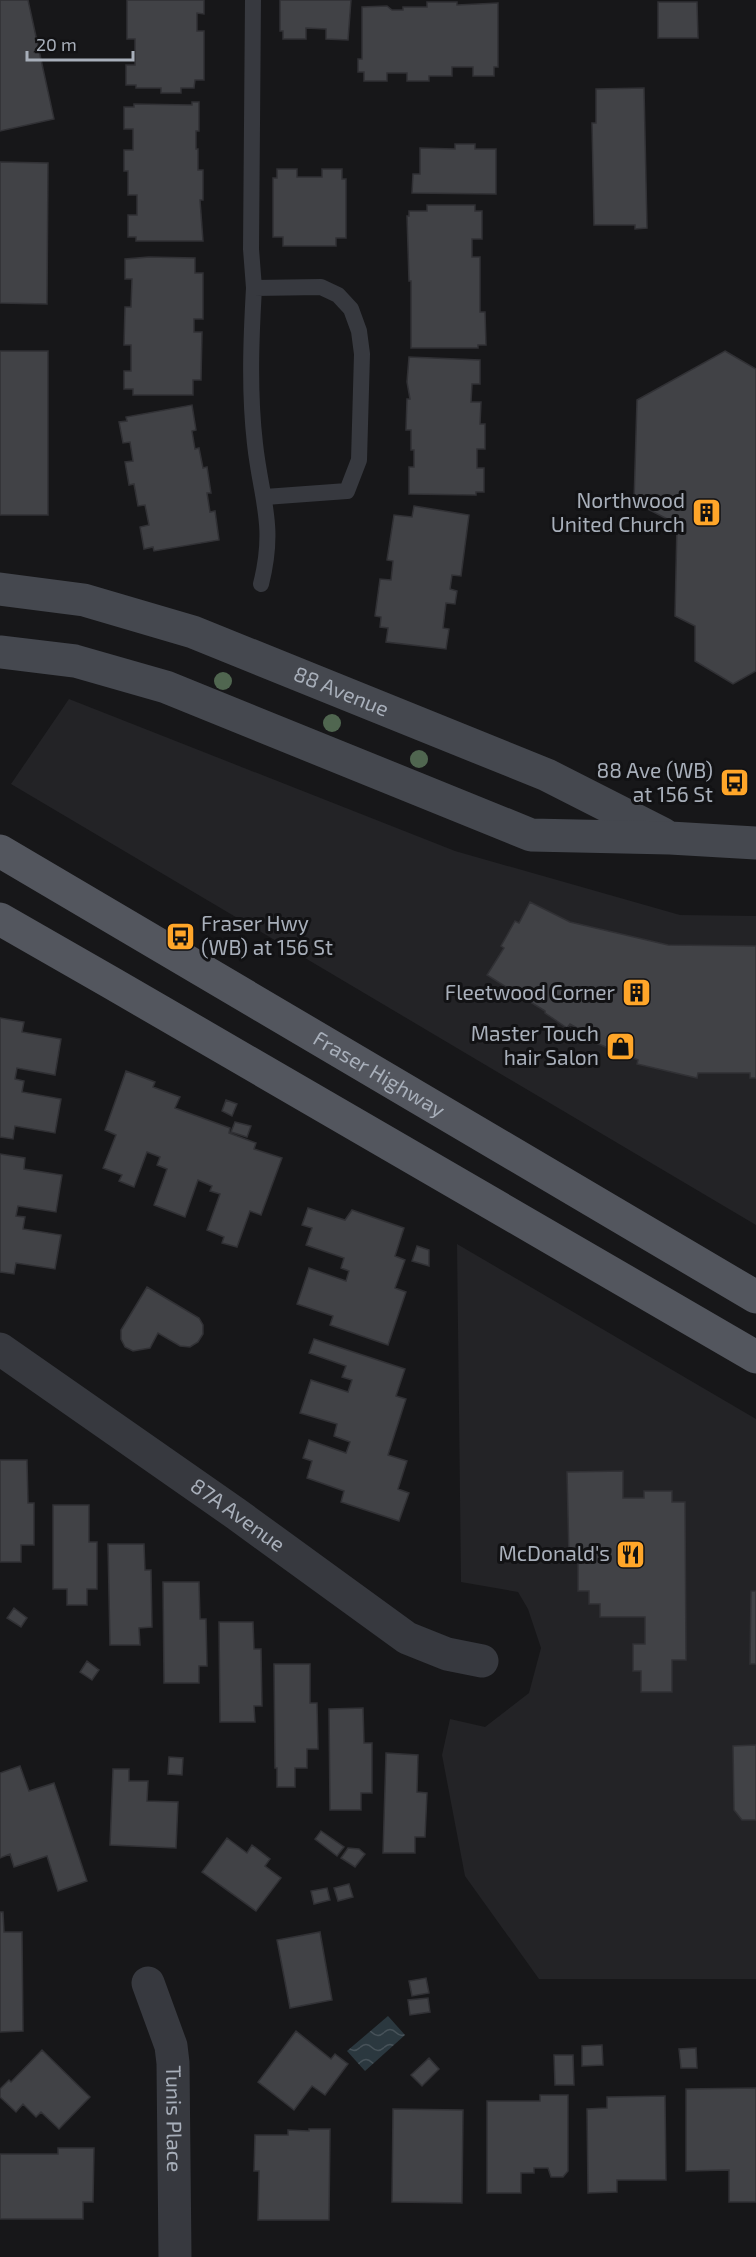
<svg xmlns="http://www.w3.org/2000/svg" width="756" height="2257" font-family="'Exo 2',sans-serif">
<style>
.built{fill:#232326}
.water{fill:url(#water-waves)}
.building{fill:#414246;stroke:#313135;stroke-width:1.5}
.lines{fill:none;stroke-linecap:round;stroke-linejoin:round}
.service{stroke:#37393f;stroke-width:16}
.minor{stroke:#37393f;stroke-width:33}
.secondary{stroke:#45484f;stroke-width:33}
.primary{stroke:#53565e;stroke-width:33}
.tree{fill:#506650}
.labels{text-anchor:middle;stroke-width:6;stroke-linejoin:round;paint-order:stroke}
.poi-label{font-size:21px;fill:#a8afba;stroke:#121214;text-anchor:end}
.street-label{font-size:21px;fill:#a8afba;stroke:#121214}
</style>
<defs>
<pattern id="water-waves" width="16" height="10" patternUnits="userSpaceOnUse" patternTransform="scale(1.5)"><rect width="16" height="10" fill="#2b383f"/><path d="M0 5q4-4 8 0t8 0" fill="none" stroke="#475259"/></pattern>
</defs>
<rect width="100%" height="100%" fill="#171719"/>
<path class="built" d="M69 699 455 851 680 915 756 916V1225L11 784Z
M457 1244 756 1419V1979H539L465 1876 442 1755 450 1719 485 1727 529 1693 541 1648 528 1609 518 1592 461 1582Z"/>
<path class="water" d="M388 2016 405 2035 365 2071 347 2051Z"/>
<path class="building" d="M0 0H28L54 119 0 131Z
M127 0H204V14L197 13V31H204V80H195L194 88H181V93H161V88H136V85H126V65H135V39H127Z
M280 0H351L348 40 326 39V29L306 28V39H283V31H280Z
M427 2H457V5L498 3V67H494V76H473V67H452V76H429V81H407V73H387V81H364V72H358V59H362V7L387 6 392 10H403V7H427Z
M658 2H697L698 38H658Z
M644 88 647 228 635 229V225H594L592 123H596V89Z
M192 102H199V131H196V149H198V170H203V200H200L203 241H136V237H128V215H137V195H128V171H124V150H133V129H124V107H134V104L192 105Z
M455 144H475V149H496V194L412 193 413 174H420V148L455 149Z
M0 162 48 163 47 304 0 303Z
M277 169H297V177H322V169H342V179H346V238H336V246H283V237H273V178H277Z
M427 205H475V211H482V239H472V257H480V312H485L486 345H478V348H411V281H409L407 216H409V211H427Z
M149 257 195 258V273H203V319H194V332H202L201 380H193V395H133V389H124V371H131V345H124L125 307H131L132 279H125V259Z
M0 351H48V515H0Z
M725 351 756 369V671L733 684 695 661V626L675 616 677 524 634 502 637 400Z
M409 357 480 360V384H472L471 402H481L480 424H485V449H477V468H484V492H476V495L409 494V467H414V450H411V430H406L407 399H410L407 382Z
M192 405 196 430 192 431 195 449 199 448 203 468 207 467 211 493H207L210 512 215 511 219 540 154 551 153 547 144 549 140 527 149 525 145 505 138 506 134 484 129 485 125 462 133 461 130 442 123 443 119 422 127 421 126 417Z
M414 506 469 515 461 576 452 575 450 589 457 591 455 604 446 603 443 628 449 629 446 649 386 642 388 628 380 627 381 617 375 616 380 579 391 580 393 561 387 560 394 515 412 517Z
M530 902 570 922 668 945 756 946V1078H750V1073H698L697 1078 637 1064 638 1060 591 1041 593 1037 570 1024 567 1028 545 1013V1011L487 975 504 948 501 946 515 921 519 923Z
M0 1018 24 1022 22 1032 61 1039 55 1075 17 1068 15 1079 24 1081 22 1092 61 1099 55 1133 15 1126 13 1139 0 1137Z
M126 1071 155 1082 153 1087 180 1097 175 1108 230 1128 229 1133 256 1143 254 1149 282 1158 261 1215 250 1211 237 1247 222 1243 224 1237 207 1230 220 1194 210 1191 212 1186 198 1180 185 1217 154 1205 167 1169 157 1165 160 1157 147 1152 134 1187 119 1181 122 1175 103 1168 116 1135 105 1130Z
M226 1100 237 1104 232 1116 222 1111Z
M235 1122 251 1126 247 1137 231 1132Z
M0 1154 25 1158 24 1169 62 1175 56 1212 18 1206 16 1216 25 1217 23 1229 61 1235 55 1269 16 1263 14 1274 0 1272Z
M308 1208 345 1220 352 1210 404 1228 395 1256 405 1260 395 1288 406 1292 388 1345 330 1325 333 1316 297 1304 309 1268 346 1281 349 1271 341 1268 344 1258 306 1245 312 1228 302 1225Z
M417 1246 429 1250V1266L412 1261Z
M147 1287 199 1318 203 1325V1334L198 1342 190 1347 180 1346 158 1333 150 1348 133 1351 125 1347 121 1339V1330Z
M314 1339 405 1369 396 1396 406 1399 388 1455 407 1461 398 1489 409 1493 399 1521 341 1502 344 1491 307 1478 312 1461 303 1458 309 1440 346 1453 350 1442 334 1436 337 1424 300 1413 311 1380 348 1392 352 1380 342 1377 346 1366 309 1353Z
M0 1460H27L28 1503H34V1545H21V1562H0Z
M623 1471V1498H644V1491H672V1502H685L686 1660H672V1692H641V1671H633V1644H645V1617H600V1604H589V1591H578V1559H569L567 1472Z
M53 1505H89V1542H97V1589H87V1605H67V1589H53Z
M108 1544H144L145 1570H151L152 1627 139 1628 140 1645H110Z
M163 1582H199L200 1619H206L207 1666H199V1683H164Z
M751 1591H756V1664H750Z
M14 1608 27 1618 21 1627 7 1618Z
M219 1622H253L254 1649H261L262 1706H254L255 1722H220Z
M87 1661 99 1670 92 1680 80 1672Z
M274 1664H310V1703H317L318 1749H307V1768H295V1787H277V1768H275Z
M363 1708 364 1743H372V1793H361V1810H330L329 1709Z
M756 1745V1820H742L734 1810 733 1746Z
M386 1753 418 1755 417 1792 427 1793 425 1837H415V1853H383Z
M169 1757 183 1758 182 1775 168 1774Z
M20 1766 29 1791 54 1783 87 1881 58 1891 47 1856 14 1867 10 1854 0 1858V1773Z
M113 1769H129V1781H148L147 1801 178 1802 176 1848 110 1845Z
M321 1831 344 1847 337 1856 315 1839Z
M227 1838 247 1853 252 1845 270 1859 265 1866 281 1878 256 1911 202 1872Z
M348 1848 359 1849 365 1854 355 1867 341 1858Z
M349 1884 353 1897 338 1901 334 1888Z
M327 1888 330 1900 314 1904 311 1891Z
M0 1912H3L4 1932H22L23 2031 0 2032Z
M320 1932 332 2000 290 2008 277 1940Z
M426 1978 429 1993 412 1996 409 1981Z
M428 1998 430 2012 410 2015 408 2000Z
M296 2031 331 2059 335 2054 348 2064 325 2095 312 2086 294 2110 258 2082Z
M602 2045 603 2065 582 2066V2046Z
M696 2048 697 2068H681L679 2049Z
M42 2050 90 2097 59 2129 41 2112 36 2117 23 2104 16 2112 0 2097V2089L9 2080 11 2082Z
M554 2055H573L574 2085H555Z
M429 2058 439 2069 422 2086 411 2075Z
M756 2088V2202H729V2170L686 2171V2089Z
M540 2095H568V2171L563 2177H551L548 2168H534V2173H521V2193H487V2101H540Z
M665 2096 666 2180H617V2192L588 2193 587 2109 607 2108V2097Z
M393 2109 463 2110 462 2203 392 2202Z
M309 2129H330L329 2220H258L259 2171H254L255 2135H288V2130L309 2131Z
M58 2148H94L93 2202H83V2219H0V2154H58Z"/>
<g class="lines">
<path class="service" d="M253 0 251 249 254 288 321 287 338 295 351 309 359 331 362 354 359 460 347 491 265 497
M254 288C251 340 249 392 255 444 261 499 276 525 261 584"/>
<g class="minor">
<path id="s1" d="M0 1349 235 1513 407 1638 447 1654 482 1661"/>
<path id="s2" d="M148 1983 171 2046 173 2063 175 2257"/>
</g>
<g class="secondary">
<path id="s3" d="M0 589 84 600 193 632 547 775 663 834"/>
<path d="M0 652 75 661 166 687 531 835 670 838 756 843"/>
</g>
<g class="primary">
<path id="s4" d="M0 851 756 1297"/>
<path d="M0 919C253 1063 503 1212 756 1357"/>
</g>
</g>
<g class="tree">
<circle cx="223" cy="681" r="9"/>
<circle cx="332" cy="723" r="9"/>
<circle cx="419" cy="759" r="9"/>
</g>
<defs>
<symbol id="building-square" viewBox="-11 -11 22 22"><rect x="-9" y="-9" width="18" height="18" rx="4" fill="#ffa629" stroke="#121214"/><path d="M-4-6H4V6H1V3H-1V6H-4ZM-2.5-4.3h1.7v1.8h-1.7ZM.8-4.3h1.7v1.8H.8ZM-2.5-1h1.7V.8h-1.7ZM.8-1h1.7V.8H.8Z" fill="#111"/></symbol>
<symbol id="bus-square" viewBox="-11 -11 22 22"><rect x="-9" y="-9" width="18" height="18" rx="4" fill="#ffa629" stroke="#121214"/><path d="M-5-6H5V4H4V6H2V4H-2V6H-4V4H-5ZM-3.5-4V0h7V-4ZM-3.5 1.2v1.5H-2V1.2ZM2 1.2v1.5H3.5V1.2Z" fill="#111"/></symbol>
<symbol id="shop-square" viewBox="-11 -11 22 22"><rect x="-9" y="-9" width="18" height="18" rx="4" fill="#ffa629" stroke="#121214"/><path d="M-5-2.5h2.3a2.7 3.5 0 0 1 5.4 0H5L5.5 6h-11ZM-1.5-2.5h3a1.5 2.3 0 0 0-3 0Z" fill="#111"/></symbol>
<symbol id="restaurant-square" viewBox="-11 -11 22 22"><rect x="-9" y="-9" width="18" height="18" rx="4" fill="#ffa629" stroke="#121214"/><path d="M-5-6h1v4h1v-4h1v4h1v-4h1v5L-1.5 .5V6h-2V.5L-5-1ZM5-6V6H3V1.5H1.5Q1.5-4 5-6Z" fill="#111"/></symbol>
</defs>
<g fill-rule="evenodd">
<use href="#building-square" x="690" y="496" width="33" height="33"/>
<use href="#bus-square" x="718" y="766" width="33" height="33"/>
<use href="#bus-square" x="164" y="920" width="33" height="33"/>
<use href="#building-square" x="620" y="976" width="33" height="33"/>
<use href="#shop-square" x="604" y="1030" width="33" height="33"/>
<use href="#restaurant-square" x="614" y="1538" width="33" height="33"/>
</g>
<g class="labels">
<g class="poi-label">
<text x="685" y="508">Northwood<tspan x="685" dy="24">United Church</tspan></text>
<text x="713" y="778">88 Ave (WB)<tspan x="713" dy="24">at 156 St</tspan></text>
<text x="201" y="931" text-anchor="start">Fraser Hwy<tspan x="201" dy="24">(WB) at 156 St</tspan></text>
<text x="615" y="1000">Fleetwood Corner</text>
<text x="599" y="1041">Master Touch<tspan x="599" dy="24">hair Salon</tspan></text>
<text x="610" y="1561">McDonald's</text>
</g>
<g class="street-label">
<text dy="7" stroke="none"><textPath href="#s3" startOffset="358">88 Avenue</textPath></text>
<text dy="7" stroke="none"><textPath href="#s4" startOffset="440">Fraser Highway</textPath></text>
<text dy="7" stroke="none"><textPath href="#s1" startOffset="290">87A Avenue</textPath></text>
<text dy="7" stroke="none"><textPath href="#s2" startOffset="140">Tunis Place</textPath></text>
</g>
</g>
<path d="M27 51v9h106v-9" fill="none" stroke="#a8afba" stroke-width="3"/>
<text x="36" y="51" font-size="18" fill="#a8afba" stroke="#121214" stroke-width="4.5" paint-order="stroke">20 m</text>
</svg>
